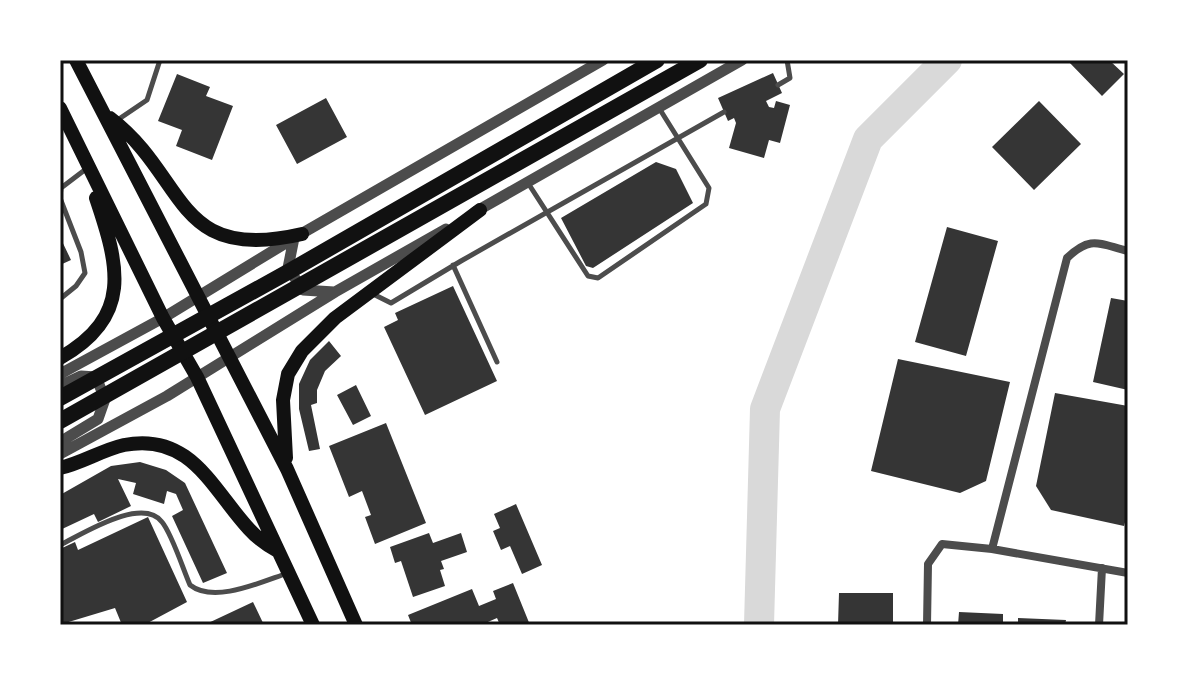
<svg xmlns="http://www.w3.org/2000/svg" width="1188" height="685" font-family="Signika,sans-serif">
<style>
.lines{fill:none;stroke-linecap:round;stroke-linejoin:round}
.river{stroke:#d9d9d9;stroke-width:30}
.building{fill:#353535}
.service{stroke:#4c4c4c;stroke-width:5}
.minor{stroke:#4c4c4c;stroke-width:8}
.tertiary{stroke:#4c4c4c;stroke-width:11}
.primary{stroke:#111;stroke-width:14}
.trunk{stroke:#111;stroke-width:16}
.neatline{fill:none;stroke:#111;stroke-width:3}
</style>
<rect width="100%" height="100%" fill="#fff"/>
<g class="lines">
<path class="river" d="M759 625 765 409 868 139 947 60"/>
</g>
<path class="building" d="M1067 60H1109L1124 74 1102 96Z
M773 73 782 93 766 101 769 107 774 108 776 101 790 105 780 143 769 140 764 158 729 148 736 123 734 118 728 121 718 98Z
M177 74 210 87 206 96 233 106 212 160 176 146 182 130 158 121Z
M326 98 347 137 297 164 276 125Z
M1039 101 1081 144 1034 190 992 147Z
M656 162 676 169 693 203 593 268 586 266 561 218Z
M947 227 998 241 966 356 915 342Z
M60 237 71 260 60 265Z
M453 286 497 381 425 415 384 327 398 320 395 313Z
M1111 298 1128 301V390L1093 382Z
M329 341 341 356 325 371 317 390V403L311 405 320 449 309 451 299 409V384L310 360Z
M898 359 1010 382 986 481 960 493 871 471Z
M356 385 371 416 353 425 337 395Z
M1055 393 1128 406V511L1124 526 1051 510 1036 486Z
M386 423 426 523 375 544 365 517 371 515 362 491 349 497 329 446Z
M140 462 166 470 185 483 227 573 203 583 172 516 183 510 176 494 167 491 164 504 133 494 136 483 118 479 131 506 98 522 94 514 60 530V495L111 466Z
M516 504 542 565 522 574 510 546 501 550 493 531 500 528 494 514Z
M148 517 187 602 144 625H122L115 608 62 624 60 616V549L75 542 78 550Z
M429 533 433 543 461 533 467 552 441 561 444 569 440 570 445 586 413 597 401 561 395 563 390 547Z
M513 583 530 625H500L497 618 481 625H412L408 615 472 589 479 606 496 599 493 591Z
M839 593H893V625H838Z
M253 602 264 625H204Z
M959 612 1003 614V625H958Z
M1018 618 1066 620 1065 625H1018Z"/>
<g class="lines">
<path class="service" d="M778 85 790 78 787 60
M116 121 147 100 160 60
M528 183 588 276 598 278 706 204 709 188 659 108
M60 197 61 188 86 169
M60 198 81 252 85 273 76 286 60 299
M453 265 497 362
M371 293 391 303 461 261 724 112
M60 545C83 534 142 496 162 522 172 534 183 569 190 585 214 604 261 582 288 573"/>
<path class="minor" d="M992 549 1067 258C1091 235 1099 244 1128 251
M927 625 928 564 942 544 992 549 1128 573
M1099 625 1102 568"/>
<path class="tertiary" d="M475 212 742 60
M294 238 288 268 303 290 334 292
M60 374 163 318 294 238 603 60
M60 386 81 376 96 377 105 399 98 419 60 442
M60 454 167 396 335 292 446 229"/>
<path class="primary" d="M76 60 287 469 356 625
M60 108 163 318 197 377 313 625
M110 118C188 177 173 264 302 234
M60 358C133 317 119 266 96 198
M286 458 283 400 288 374 302 351 335 318 480 210
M60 468C82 463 102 450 124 445 191 432 212 489 249 529 257 538 267 545 278 551"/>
<path class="trunk" d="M60 398 288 272 657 60
M60 421 700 60"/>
</g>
<rect width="1188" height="685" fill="none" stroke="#ffffff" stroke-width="124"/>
<rect x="62" y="62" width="1064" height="561" class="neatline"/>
</svg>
